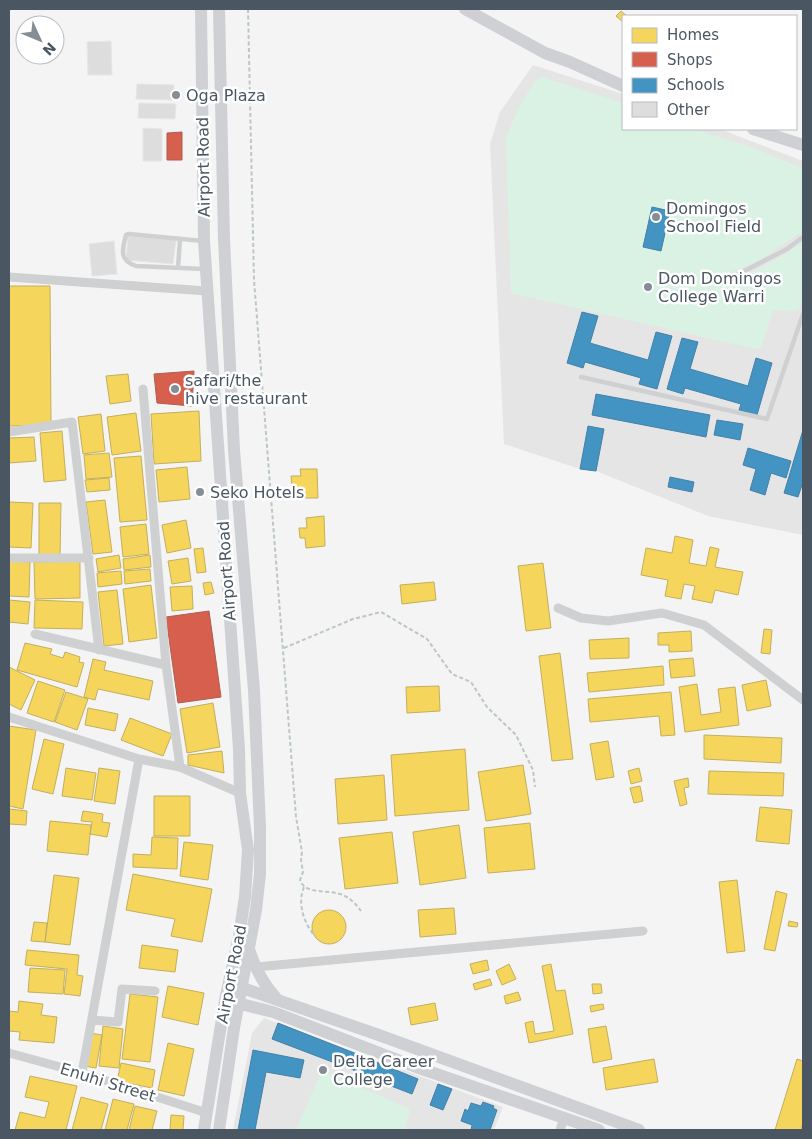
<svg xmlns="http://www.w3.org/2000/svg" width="812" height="1139" font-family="'DejaVu Sans',sans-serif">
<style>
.education{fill:#e6e5e6}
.green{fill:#d9f2e3}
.homes{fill:#f6d55c;stroke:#c2af5e}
.shops{fill:#d6604d;stroke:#ac5d53}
.schools{fill:#4393c3;stroke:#4581a6}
.building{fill:#ddddde;stroke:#e5e6e7}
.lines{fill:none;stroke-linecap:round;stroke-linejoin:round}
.path{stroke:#bcc7c4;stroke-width:2;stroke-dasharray:4 2.5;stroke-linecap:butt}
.lane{stroke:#ced0d2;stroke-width:4.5}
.street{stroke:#ced0d2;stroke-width:9}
.secondary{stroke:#ced0d4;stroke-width:12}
.poi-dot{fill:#868d94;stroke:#fff;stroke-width:2}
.labels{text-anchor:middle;stroke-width:5;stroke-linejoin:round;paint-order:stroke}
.poi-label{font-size:16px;fill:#4a5661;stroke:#fff;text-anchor:start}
.street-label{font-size:16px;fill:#4a5661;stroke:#fff}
</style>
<rect width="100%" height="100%" fill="#f4f4f4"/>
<path class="education" d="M533 65 623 94V129H720L803 161V535L708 516 596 471 580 469 504 444 490 144 500 112Z
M264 1018 503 1107 494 1130H233L252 1033Z"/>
<path class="green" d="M542 77 623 103V129H693L754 148 803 169V231L758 261 720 277 716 284C733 286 789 253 803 242V298L799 309 789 311 773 310 761 348 756 349 511 293 506 138 519 107 535 81Z
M321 1073H327L406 1107 410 1111 404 1130H296Z"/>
<path class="homes" d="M621 11 627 16H623V22L616 16Z
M9 286H50L51 425 9 426Z
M128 374 131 401 110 404 106 376Z
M199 411 201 461 154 464 151 414Z
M136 413 141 451 112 455 107 417Z
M101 414 105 451 83 454 78 417Z
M62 431 66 480 44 482 40 433Z
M34 437 36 461 9 463V438Z
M109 453 112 477 86 479 84 455Z
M141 456 147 520 120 522 114 458Z
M187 467 190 499 159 502 156 470Z
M300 469H317L318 498H298L297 488H292L291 476H301Z
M109 478 110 490 87 492 85 480Z
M105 500 112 552 93 554 86 502Z
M9 502 33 503 31 548 9 547Z
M39 503H61L60 556H39Z
M324 516 325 546 306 548 305 538H300L299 528H307L306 518Z
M186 520 191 548 167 553 162 525Z
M146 524 149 554 123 557 120 527Z
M675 536 693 540 689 563 706 566 710 547 719 549 715 567 743 572 738 595 715 590 712 603 692 599 695 586 684 584 681 599 665 596 668 580 641 575 646 548 672 553Z
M203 548 206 572 197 573 194 549Z
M119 555 121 568 98 572 96 559Z
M150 555 151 567 124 570 123 559Z
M188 558 191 581 172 584 168 561Z
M9 561 30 562 29 597 9 596Z
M80 561V598L35 599 34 562Z
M543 563 551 628 526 631 518 566Z
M150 569 151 581 125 584 124 571Z
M121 571 122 584 98 587 97 573Z
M211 582 214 593 205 595 203 583Z
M434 582 436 600 402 604 400 585Z
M151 585 157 638 129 642 123 589Z
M192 586 193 609 172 611 170 587Z
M117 590 123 644 104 646 98 592Z
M9 600 30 602 28 624 9 622Z
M35 600 83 602 82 629 34 628Z
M764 629 772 630 770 654 761 653Z
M691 631 692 651 669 652V645H658V633Z
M629 638V658L590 659 589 640Z
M25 643 52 649 50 654 63 658 65 652 80 657 79 662 84 663 77 687 17 670Z
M560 653 573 759 552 761 539 656Z
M693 658 695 676 671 678 669 660Z
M93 659 106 662 104 670 153 681 149 700 98 689 95 700 84 697Z
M663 666 664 685 589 692 587 673Z
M9 667 35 680 21 710 9 704Z
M766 680 771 706 747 711 742 685Z
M38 681 65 690 54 722 27 713Z
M697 684 701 715 721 712 718 689 735 687 739 725 685 732 679 687Z
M439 686 440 711 407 713 406 687Z
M66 692 88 699 77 730 55 722Z
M671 692 675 735 661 736 659 716 590 722 588 699Z
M213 703 220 747 187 753 180 709Z
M88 708 118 714 115 731 85 725Z
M130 718 172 734 163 756 121 740Z
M9 726 36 730 23 809 9 806Z
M704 735 782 738 781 763 704 759Z
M44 739 64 744 53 794 32 789Z
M608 741 614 777 596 780 590 744Z
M465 749 469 810 395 816 391 755Z
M222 751 224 773 188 765V755Z
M523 765 531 814 486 821 478 772Z
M66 768 96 773 92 800 62 796Z
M99 768 120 771 115 804 94 801Z
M639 768 642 781 631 784 628 771Z
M709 771 784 773 783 796 708 794Z
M384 775 387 820 338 824 335 779Z
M688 778 689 787 684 788 687 804 680 806 674 781Z
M640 786 643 801 634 803 630 788Z
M154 796H190V836H154Z
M760 807 792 810 789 844 756 841Z
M9 809 27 811 26 825 9 824Z
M83 811 103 814 102 822 110 823 107 837 90 834 92 822 81 821Z
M50 821 91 825 88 855 47 851Z
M530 823 535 869 488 873 484 828Z
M459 825 466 878 420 885 413 832Z
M392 832 398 883 345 889 339 838Z
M152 837 178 838 177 869 133 867V854L151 855Z
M184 842 213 845 208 880 180 876Z
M133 874 212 889 202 942 171 936 175 919 126 910Z
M54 875 79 878 70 945 45 942Z
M737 880 745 951 727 953 719 882Z
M776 891 787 894 775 951 764 949Z
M454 908 456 934 420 937 418 910Z
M312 927a17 17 0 1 1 34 0a17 17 0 1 1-34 0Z
M789 921 798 923 797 927 788 926Z
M34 922 47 923 45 942 31 941Z
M142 945 178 950 175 972 139 968Z
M27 950 79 955 77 975 83 976 80 996 64 994 67 969 25 965Z
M487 960 489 970 473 974 470 964Z
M509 964 516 979 502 985 496 971Z
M551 964 556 991 565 990 573 1034 529 1043 525 1023 533 1021 535 1034 554 1031 542 966Z
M30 968 65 970 63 994 28 992Z
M490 979 492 985 475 990 473 984Z
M592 984H601L602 993 593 994Z
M168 986 204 993 198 1025 162 1017Z
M518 992 521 1000 506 1004 504 996Z
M130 994 158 997 150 1062 122 1059Z
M19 1001 43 1004 41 1015 57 1017 54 1043 19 1040 20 1032 9 1031V1011L18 1012Z
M435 1003 438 1020 411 1025 408 1008Z
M603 1004 604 1009 591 1012 590 1006Z
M103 1026 123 1029 119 1068 99 1066Z
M606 1026 612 1059 593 1063 588 1029Z
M91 1033 102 1035 96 1068 84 1066Z
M168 1043 194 1049 184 1096 158 1090Z
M654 1059 658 1082 606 1090 603 1068Z
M797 1059 803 1061V1123L801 1130H775Z
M121 1063 155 1070 152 1088 117 1081Z
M30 1076 77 1086 66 1130H15L20 1112 45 1118 49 1102 25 1097Z
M81 1097 108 1104 101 1130H72Z
M113 1099 134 1104 127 1130H105Z
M135 1106 157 1111 152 1130H129Z
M171 1115 184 1116 183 1130H170Z"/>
<path class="shops" d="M182 132V160H167V133Z
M194 371 192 406 157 403 154 374Z
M209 611 221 697 178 703 166 617Z"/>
<path class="schools" d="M652 207 670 211 661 251 643 247Z
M582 312 598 316 590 343 648 360 656 332 672 336 657 389 639 384 641 378 585 362 583 368 567 363Z
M682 338 698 342 690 369 748 386 756 358 772 363 757 415 739 410 741 404 685 388 683 394 667 389Z
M596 394 710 415 706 437 592 415Z
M717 420 743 424 740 440 714 435Z
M588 426 604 429 596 471 580 469Z
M803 430V482L798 497 784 493Z
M748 448 791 461 786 478 771 473 765 495 750 490 756 469 743 465Z
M670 477 694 482 692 492 668 487Z
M278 1023 362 1056 356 1071 272 1039Z
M253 1050 304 1060 300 1078 266 1072 255 1130H238Z
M366 1058 418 1079 412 1094 360 1074Z
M438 1084 452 1089 443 1110 430 1105Z
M483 1102 494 1106 493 1108 497 1110 490 1130H471L472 1125 461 1121 465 1109 468 1111 471 1103 481 1106Z"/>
<path class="building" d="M111 41 112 75H88L87 42Z
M137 84 174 85 173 100 136 99Z
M139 103 176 104 175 119 138 118Z
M143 128 162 129V161H143Z
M128 236 176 240 173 264 126 260Z
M114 241 117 274 92 276 89 244Z"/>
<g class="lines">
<path class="path" d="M248 9 254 280 296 817 302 852 301 860 303 872 300 880C305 895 328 889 343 895 350 898 356 904 361 911
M284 648 353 619 381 612 427 639 452 674 471 682 487 707 516 735 533 770 535 787
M304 887C297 903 304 924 315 936"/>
<path class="lane" d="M203 241 129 234 126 235C122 251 119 260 136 266L204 269
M178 268 180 239
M721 283 787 249 803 237
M581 377 767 419 803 314"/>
<path class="street" d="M9 277 207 291
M143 389 166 665 180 767
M9 432 72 422 99 650
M9 558H89
M558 608 581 618 608 621 662 613 704 625 803 700
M35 634 166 665
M9 717 139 759 180 767 240 793
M256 967 643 931
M92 1020 118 1022 122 989 155 991
M9 1053 82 1073 207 1113
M82 1073 139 759
M560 1130 564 1118"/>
<path class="secondary" d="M201 9 204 241 239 749 240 793 248 850 245 897 239 936 225 1000 204 1130
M465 9 545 53 570 62 623 86
M753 129 803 145
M250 952C256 971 264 985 277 999
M234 985 376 1034 639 1130
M233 1002 273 1012 416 1067 599 1130
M219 1130 234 1028 256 910 260 874V828L254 690 234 450 224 239 219 9"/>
</g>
<g class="poi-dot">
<circle cx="176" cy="95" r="5"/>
<circle cx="656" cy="217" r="5"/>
<circle cx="648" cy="287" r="5"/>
<circle cx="175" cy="389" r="5"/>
<circle cx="200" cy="492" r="5"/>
<circle cx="323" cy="1070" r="5"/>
</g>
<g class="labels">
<g class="poi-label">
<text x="186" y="101">Oga Plaza</text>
<text x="666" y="214">Domingos<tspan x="666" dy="18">School Field</tspan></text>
<text x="658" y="284">Dom Domingos<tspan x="658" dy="18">College Warri</tspan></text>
<text x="185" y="386">safari/the<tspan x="185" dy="18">hive restaurant</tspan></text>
<text x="210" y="498">Seko Hotels</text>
<text x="333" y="1067">Delta Career<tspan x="333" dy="18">College</tspan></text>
</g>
<g class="street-label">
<text transform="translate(203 167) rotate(-91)" y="6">Airport Road</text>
<text transform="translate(226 571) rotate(-94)" y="6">Airport Road</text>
<text transform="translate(231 974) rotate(-79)" y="6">Airport Road</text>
<text transform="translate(108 1082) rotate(17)" y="6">Enuhi Street</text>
</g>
</g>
<rect width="812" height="1139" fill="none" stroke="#4a5661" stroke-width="20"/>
<rect x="622" y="15" width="175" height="115" fill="#ffffff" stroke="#b7bbc0"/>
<rect x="632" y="28" width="25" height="15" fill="#f6d55c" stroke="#b7bbc0"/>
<text x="667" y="40" font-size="15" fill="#4a5661">Homes</text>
<rect x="632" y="52" width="25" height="15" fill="#d6604d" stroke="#b7bbc0"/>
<text x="667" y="65" font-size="15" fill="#4a5661">Shops</text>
<rect x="632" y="78" width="25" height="15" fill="#4393c3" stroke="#b7bbc0"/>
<text x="667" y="90" font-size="15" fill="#4a5661">Schools</text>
<rect x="632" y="102" width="25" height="15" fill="#ddddde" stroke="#b7bbc0"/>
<text x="667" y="115" font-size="15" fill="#4a5661">Other</text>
<g transform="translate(40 40) rotate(134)"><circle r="24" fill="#ffffff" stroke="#b7bbc0"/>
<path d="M0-4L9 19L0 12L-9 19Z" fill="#868d94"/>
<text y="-8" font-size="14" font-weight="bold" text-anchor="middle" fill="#4a5661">N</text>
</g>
</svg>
